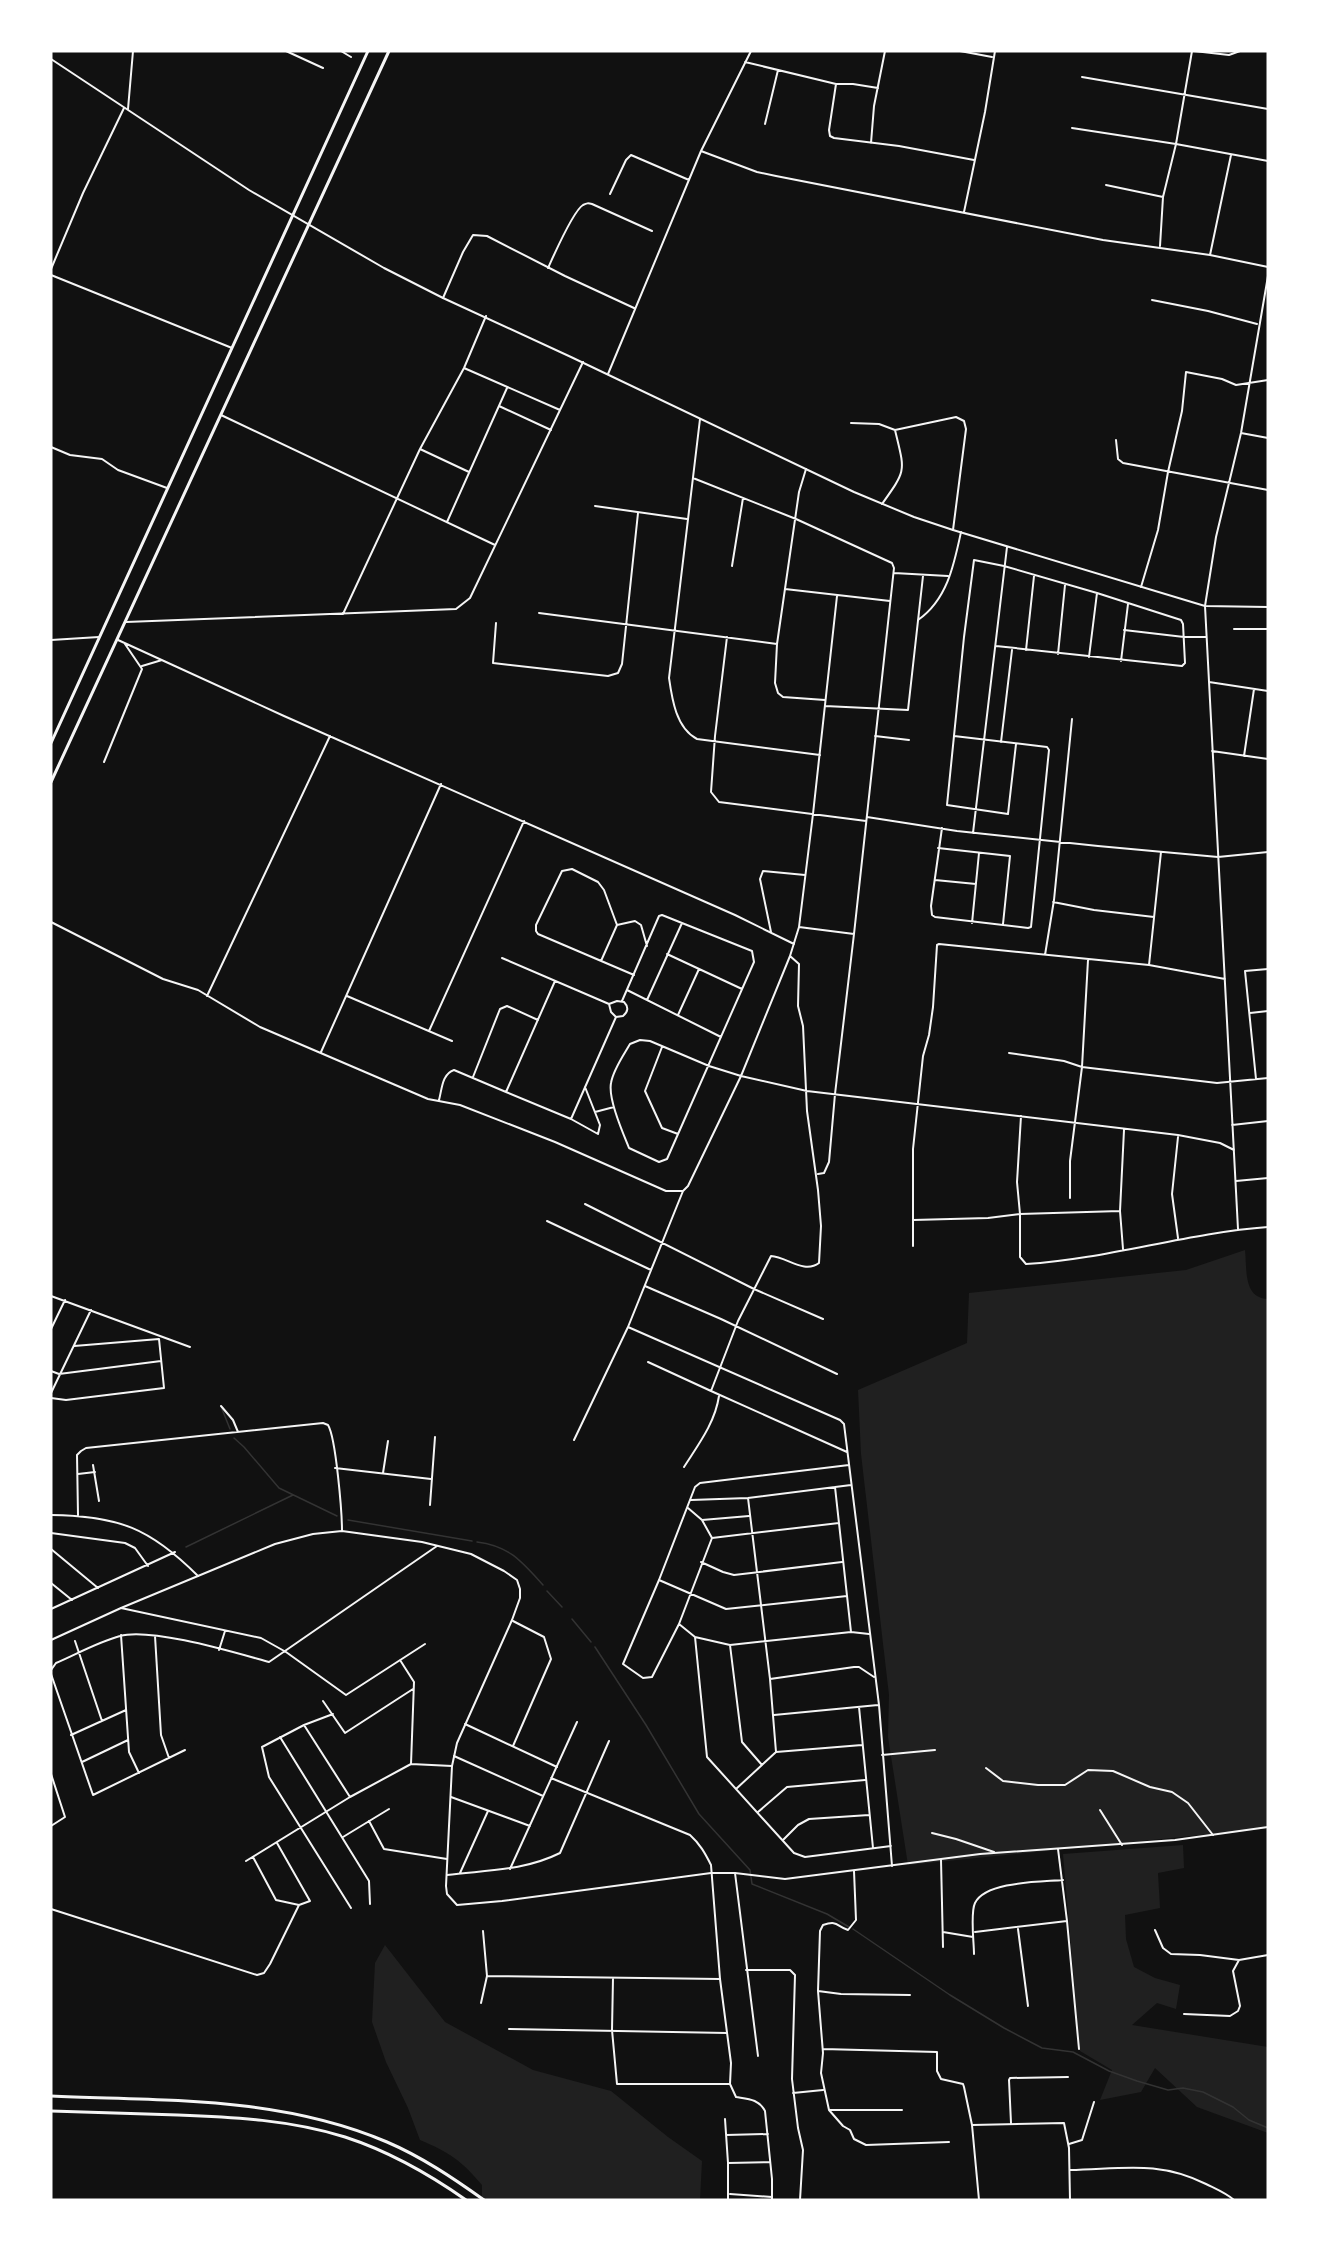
<svg xmlns="http://www.w3.org/2000/svg" width="1319" height="2251" font-family="Ubuntu,sans-serif">
<style>
.green{fill:#202020}
.lines{fill:none;stroke-linecap:round;stroke-linejoin:round}
.stream{stroke:#333;stroke-width:1.5}
.minor{stroke:#f5f5f5;stroke-width:2}
.tertiary{stroke:#f5f5f5;stroke-width:2}
.trunk{stroke:#f5f5f5;stroke-width:3}
</style>
<rect width="100%" height="100%" fill="#111"/>
<path class="green" d="M1245 1250C1247 1269 1243 1298 1268 1299V1828L908 1865 888 1737 889 1695 861 1454 858 1390 967 1343 969 1293 1186 1270Z
M1183 1845 1184 1868 1158 1873 1160 1908 1125 1915 1126 1939 1134 1967 1155 1978 1180 1985 1176 2009 1157 2003 1132 2025 1268 2047V2133L1197 2107 1155 2068 1141 2092 1100 2100 1112 2070 1080 2051 1063 1854Z
M385 1945 445 2022 533 2070 611 2091 668 2137 702 2161 700 2200H482V2185C462 2161 449 2152 420 2140L408 2108 386 2062 372 2022 375 1963Z"/>
<g class="lines">
<path class="stream" d="M222 1409 230 1429
M234 1438 244 1447 279 1488 337 1516
M348 1520 472 1541
M477 1542C510 1546 522 1562 543 1585
M186 1547 293 1495
M547 1591 562 1607
M572 1619 591 1642
M595 1647 646 1725 699 1814 750 1870 752 1884 827 1914 849 1927
M853 1929 950 1995 1004 2028 1042 2048 1073 2052 1109 2071 1137 2081 1168 2090 1183 2088 1203 2092 1233 2107 1249 2120 1268 2128"/>
<path class="minor" d="M286 51 323 68
M341 51 351 57
M960 51 992 57
M1194 51 1229 55 1240 51
M745 62 836 84 829 130 830 136 834 138 899 146 974 160
M1082 77 1268 109
M836 84H853L878 88
M128 109 133 51
M765 124 778 70
M1072 128 1176 144 1268 161
M871 143 874 106 885 51
M701 151 757 172 776 176 1103 240 1210 255 1268 267
M1106 185 1163 197
M610 194 626 160 631 155 689 180
M964 212 985 112 995 51
M1160 246 1163 197 1176 144 1192 51
M1210 255 1231 155
M548 268C554 255 573 211 583 205 587 203 588 203 592 204L652 231
M51 269 83 193 124 108
M51 275 232 348
M443 298 463 252 473 235 487 236 565 276 634 308
M1152 300 1208 311 1257 324
M464 368 560 410
M608 374 701 151 751 51
M499 406 551 430
M221 415 495 545
M700 419 669 678C672 699 676 728 697 739L820 755
M851 423 879 424 895 430 956 417 964 421 966 429 953 530
M1241 433 1268 438
M1116 440 1118 459 1123 463 1268 490
M51 447 70 455 102 459 118 470 167 488
M420 449 469 472
M806 469 799 492 777 644 775 683 778 693 783 697 825 700
M693 478 796 519 892 563 894 568 854 934 799 927
M882 504C907 469 905 472 895 430
M595 506 687 519
M447 522 507 388
M732 566 743 498
M894 573 948 576
M1141 587 1158 530 1168 472 1182 411 1186 372 1222 379 1236 385 1268 380
M785 589 890 601
M539 613 777 644
M343 614 420 449 464 368 486 316
M918 620C947 600 954 565 961 532
M126 622 456 609 470 598 583 362
M496 623 493 663 608 676 618 673 622 664 638 513
M1234 629H1268
M1124 630 1184 637H1206
M727 637 715 736 711 792 719 802 866 821
M51 640 99 637
M118 640 284 716 735 915 794 944
M996 646 1182 666 1185 663 1183 624 1181 620 1097 593 1004 566 974 560 964 637 947 805 1008 814 1016 744
M1026 650 1034 576
M1058 654 1065 585
M1089 657 1097 593
M1121 661 1128 604
M142 666 162 660
M1209 682 1268 691
M825 706 908 710 923 576
M875 736 909 740
M1001 742 1012 650
M1212 751 1268 759
M1244 756 1254 689
M104 762 142 669 125 644
M867 817 957 831 1098 846 1218 857 1268 852
M942 828 931 906 932 915 935 917 1028 928 1031 927 1049 750 1047 747 954 736
M973 833 1007 547
M938 848 1010 856 1003 924
M935 880 976 884
M1053 902 1094 910 1154 917
M51 922 163 979 198 990 260 1027 428 1099 460 1105 555 1142 666 1191H683L688 1186 741 1076 790 956 799 927 813 814 837 596
M972 923 979 853
M617 925 635 921 641 925 647 946
M771 932 760 879 763 871 805 875
M667 954 742 989
M1045 955 1054 900 1072 719
M502 958 609 1004
M601 961 617 925 604 890 598 882 572 869 562 871 536 925V931L538 934 634 975
M1149 965 1161 852
M627 990 721 1037
M207 996 330 736
M347 996 452 1041
M647 1000 682 923
M617 1001 624 1002C629 1007 628 1012 623 1016L616 1017 611 1012 609 1004Z
M622 1001 659 916 662 915 752 951 754 962 667 1159 659 1162 629 1148C623 1133 608 1099 611 1083 613 1070 623 1056 630 1044L640 1040 650 1041 709 1066 741 1076 807 1091 1178 1135 1220 1143 1234 1150
M1250 1013 1268 1011
M678 1015 699 969
M429 1031 524 821
M662 1047 645 1091 662 1128 678 1134
M321 1052 441 784
M1009 1053 1064 1061 1082 1067 1217 1083 1268 1078
M473 1077 500 1009 507 1006 538 1020
M1256 1079 1245 971 1268 969
M506 1092 571 1119 598 1134 600 1125 585 1087
M439 1100C442 1089 442 1074 454 1070L506 1092 555 981
M595 1112 614 1107
M571 1119 616 1017
M1232 1125 1268 1121
M818 1174 824 1173 829 1162 835 1094 854 934
M1236 1181 1268 1178
M1070 1198V1161L1082 1067 1088 960
M585 1204 754 1289 823 1319
M1120 1211 1124 1130
M913 1220 988 1218 1020 1214 1017 1182 1021 1116
M547 1221 651 1270
M1238 1229 1205 606 1216 537 1241 433 1268 276
M1178 1238 1172 1194 1178 1137
M913 1246V1149L923 1056 929 1035 933 1007 937 945 939 944 1149 965 1225 979
M1123 1249 1120 1211 1020 1214V1257L1026 1264C1107 1259 1186 1233 1268 1227
M645 1286 721 1319 837 1374
M51 1296 190 1347
M628 1327 840 1420 844 1424 879 1705 892 1866
M51 1329 65 1300
M648 1362 711 1391 738 1321 771 1256C787 1257 804 1274 819 1263L821 1226 818 1190 807 1111 803 1026 798 1006 799 964 790 956
M51 1371 59 1374 161 1361
M711 1391 847 1452
M51 1393 91 1310
M51 1398 66 1400 164 1388 159 1339 74 1346
M221 1406 233 1420 238 1432
M574 1440 628 1327 683 1191
M93 1465 99 1501
M684 1467C698 1445 715 1423 719 1396
M335 1468 431 1479
M383 1473 388 1441
M78 1474 95 1472
M835 1487 851 1632
M748 1498 770 1679 776 1752
M691 1500 748 1498 851 1485
M430 1505 435 1437
M688 1508 702 1520 712 1538
M51 1515C119 1516 150 1528 198 1576
M78 1515 77 1455 81 1451 86 1448 323 1423 328 1425C336 1438 342 1513 342 1531
M702 1520 749 1516
M51 1533 125 1543 135 1548 148 1566
M712 1538 679 1624 652 1677 643 1678 623 1664 659 1580 695 1487 700 1483 849 1465
M712 1538 839 1523
M51 1549 98 1588
M701 1562 723 1572 734 1575 842 1562
M659 1580 726 1609 847 1596
M51 1583 72 1600
M121 1608 261 1638 286 1652 346 1695 425 1644
M51 1609 175 1552
M513 1621 544 1637 551 1659 513 1746
M679 1624 695 1637 730 1645 851 1632 869 1634
M121 1635 129 1752 139 1773
M155 1636 161 1735 169 1758
M695 1637 707 1757 794 1853 805 1857 891 1846
M75 1641 102 1721
M730 1645 742 1742 762 1765
M219 1650 225 1631
M400 1660 414 1682 411 1764
M51 1670 56 1663C77 1654 98 1642 120 1636 150 1627 236 1653 269 1662L437 1546
M51 1674 93 1795 185 1750
M770 1679 854 1667H859L874 1677
M323 1701 345 1733 413 1689
M859 1707 873 1848
M333 1714 304 1725 262 1747 269 1777 351 1908
M774 1715 878 1705
M465 1724 557 1767
M304 1725 350 1797
M71 1735 126 1710
M280 1737 369 1881 370 1904
M882 1755 935 1750
M454 1756 543 1796
M82 1762 128 1740
M986 1768 1003 1781 1038 1785H1065L1088 1770 1113 1771 1150 1787 1172 1792 1188 1803 1213 1835
M51 1774 65 1817 51 1826
M551 1778 690 1835C700 1844 705 1853 711 1865L720 1979 731 2063 730 2084 736 2097C748 2099 759 2099 765 2111L772 2179V2200
M736 1789 776 1752 862 1745
M451 1797 530 1826
M1100 1810 1122 1845
M758 1812 787 1787 865 1780
M369 1821 384 1849 447 1859
M932 1833 956 1839 994 1852
M343 1837 389 1809
M783 1840 798 1825 809 1819 869 1815
M1058 1849 1067 1921 1079 2049
M253 1857 276 1900 299 1905 310 1901 277 1843
M941 1860 943 1947
M246 1861 350 1797 411 1764 452 1766
M510 1869 577 1722
M854 1871 856 1920 848 1930C836 1926 838 1920 823 1925L820 1931 818 1991 823 2053 821 2073 829 2110 843 2126 850 2130 854 2139 866 2145 949 2142
M460 1873 488 1811
M735 1873 758 2056
M447 1875C486 1870 524 1871 560 1853L609 1741
M51 1909 257 1975 264 1973 270 1964 299 1905
M1018 1929 1028 2006
M1155 1930 1163 1948 1171 1954 1200 1955 1239 1960 1268 1955
M943 1932 973 1937
M975 1932 1067 1921
M974 1954C974 1942 970 1913 975 1903 986 1881 1042 1882 1063 1880
M746 1970H790L795 1975 792 2079 798 2128 803 2150 800 2200
M487 1976 720 1979
M613 1978 612 2030 617 2084H730
M818 1991 841 1994 910 1995
M481 2003 487 1976 483 1931
M1184 2014 1230 2016 1238 2011 1240 2006 1233 1971 1239 1960
M509 2029 727 2033
M823 2049 937 2052V2071L941 2079 963 2084 964 2087 972 2125 979 2200
M793 2093 823 2090
M829 2110H902
M725 2119 728 2163V2200
M1011 2123 1009 2080 1010 2078 1068 2077
M972 2125 1064 2123 1069 2148 1070 2200
M726 2135 768 2134
M1069 2144 1082 2140 1094 2102
M728 2163 770 2162
M1070 2170C1122 2169 1158 2160 1206 2184 1216 2189 1226 2193 1234 2200
M730 2194 772 2197"/>
<path class="tertiary" d="M51 59 249 190 384 268 443 298 571 357 854 492 914 517 953 530 1195 603 1205 606 1268 607
M51 1640 121 1608 275 1544 313 1534 342 1531 422 1542 471 1554 504 1571 517 1580 520 1589V1598L512 1620 457 1743 452 1766 446 1886 447 1894 457 1905 502 1901 711 1873H735L785 1879 980 1854 1175 1840 1268 1827"/>
<path class="trunk" d="M51 743 368 51
M51 782 389 51
M51 2096C165 2101 279 2096 387 2142 422 2157 453 2178 484 2200
M51 2111C93 2112 136 2114 178 2115 234 2117 291 2120 345 2137 388 2151 429 2174 466 2200"/>
</g>
<rect width="1319" height="2251" fill="none" stroke="#ffffff" stroke-width="105"/>
</svg>
